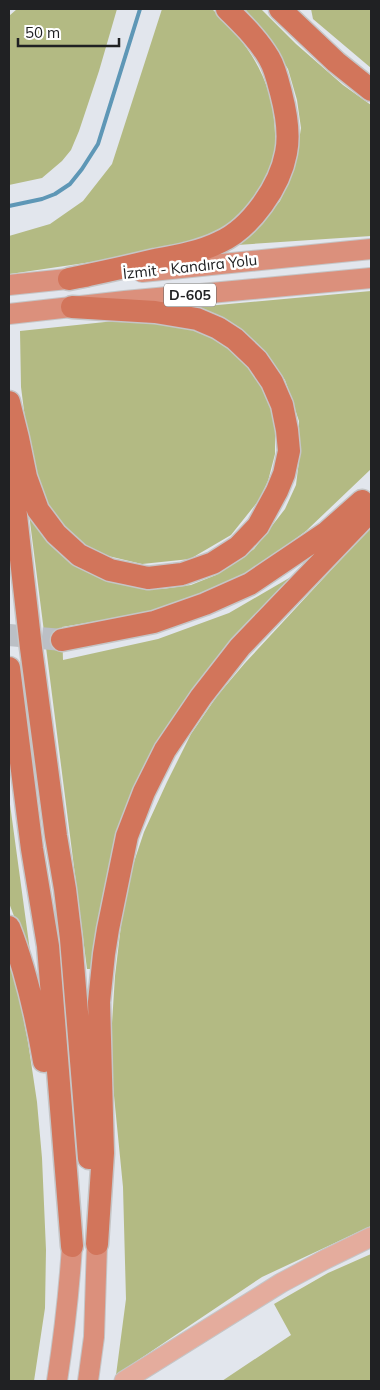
<svg xmlns="http://www.w3.org/2000/svg" width="380" height="1390" font-family="Mulish,sans-serif">
<style>
.green{fill:#b3ba83}
.lines{fill:none;stroke-linecap:round;stroke-linejoin:round}
.stream{stroke:#5e97b6;stroke-width:4}
.motorway-tunnel{stroke:#bbbfc5;stroke-width:22;stroke-dasharray:22 11;stroke-linecap:butt}
.primary-casing{stroke:#c5c5c6;stroke-width:21}
.trunk-casing{stroke:#c5c5c6;stroke-width:22}
.motorway-casing{stroke:#c5c5c6;stroke-width:25}
.primary{stroke:#e4ac9d;stroke-width:19}
.trunk{stroke:#db907c;stroke-width:20}
.motorway{stroke:#d2755b;stroke-width:22}
.labels{text-anchor:middle;stroke-width:5;stroke-linejoin:round;paint-order:stroke}
.shield{fill:#fff;stroke:#636465;stroke-width:1}
.shield-label{font-size:14px;font-weight:bold;fill:#202123}
.street-label{font-size:15px;fill:#202123;stroke:#fff}
</style>
<rect width="100%" height="100%" fill="#e2e6ed"/>
<path class="green" d="M17 9H117L99 71 79 131 71 150 62 161 42 178 9 185V16Z
M162 9H212C249 43 274 82 275 133 276 149 274 164 268 178 258 204 227 233 201 242 173 252 141 255 112 259 78 264 44 269 10 274L9 267V236L50 224 83 201 112 164Z
M245 9H261L296 44 343 85 371 105V236L237 245 256 229 280 201 295 166 301 128 297 100 288 69 263 30Z
M311 9H371V68L313 19Z
M371 291V469L306 531 255 569 217 590 138 616 98 621 62 627 63 660 158 639 229 613 296 574 221 654 186 699 160 742 93 969H87L29 514 50 545 81 569 105 580 130 586 162 589 191 585 216 575 236 562 254 549 285 509 296 485 299 461V421L285 380 263 351 185 308Z
M124 320 171 322 211 334 235 350 255 370 270 402 275 427V454L268 481 259 500 231 535 190 559 142 564 104 555 74 539 55 516 40 491 28 442 21 387 20 331Z
M371 527V1226L262 1277 116 1375 126 1299 123 1187 110 1055 115 976 124 900 132 868 144 832 167 782 191 734 217 696 245 663Z
M9 797 30 951 27 950 9 903Z
M9 958 21 1006 28 1042 37 1102 42 1158 46 1250 45 1308 34 1381H9Z
M371 1254V1381H222L291 1335 274 1304 328 1273Z"/>
<g class="lines">
<path class="stream" d="M9 206 42 199 55 194 70 184 82 169 98 144 140 9"/>
<path class="motorway-tunnel" d="M9 635 62 640"/>
<defs>
<path id="primary" d="M124 1381 281 1283 326 1259 371 1237"/>
<path id="trunk" d="M142 272 371 249
M9 285 86 277
M9 314 125 301 371 278
M57 1381C64 1336 69 1292 72 1246
M88 1381 94 1337 97 1244"/>
<path id="motorway" d="M280 9 336 62 371 90
M69 279C98 273 126 267 155 260 177 256 200 252 220 242 251 228 280 186 286 153 290 134 286 112 281 93 278 81 275 68 269 58 258 39 242 24 227 9
M9 402 18 438 26 477 38 510 56 534 79 555 110 570 148 578 182 574 213 563 238 547 258 526 277 491 284 474 289 451 287 430 282 405 272 382 257 360 235 339 218 328 197 319 155 312 72 307
M9 453 31 648 56 836 65 889 71 939 89 1158
M62 640 154 622 205 604 250 584 327 532 362 501
M9 668 32 849 48 946 72 1246
M9 927C26 970 36 1015 44 1061
M97 1244 103 1153 99 1002 104 954 108 929 127 836 144 792 165 750 201 697 240 647 362 520 371 509"/>
</defs>
<use href="#primary" class="primary-casing"/>
<use href="#trunk" class="trunk-casing"/>
<use href="#motorway" class="motorway-casing"/>
<use href="#primary" class="primary"/>
<use href="#trunk" class="trunk"/>
<use href="#motorway" class="motorway"/>
</g>
<g class="labels">
<rect class="shield" x="164" y="283.5" width="52" height="23" rx="4"/>
<g class="shield-label">
<text x="190" y="300">D-605</text>
</g>
<g class="street-label">
<text transform="translate(190 267) rotate(-6)" y="5">İzmit - Kandıra Yolu</text>
</g>
</g>
<rect width="380" height="1390" fill="none" stroke="#202123" stroke-width="20"/>
<path d="M18 38v8h101v-8" fill="none" stroke="#202123" stroke-width="2.5"/>
<text x="25" y="38" font-size="15" fill="#202123" stroke="#ffffff" stroke-width="4" paint-order="stroke">50 m</text>
</svg>
